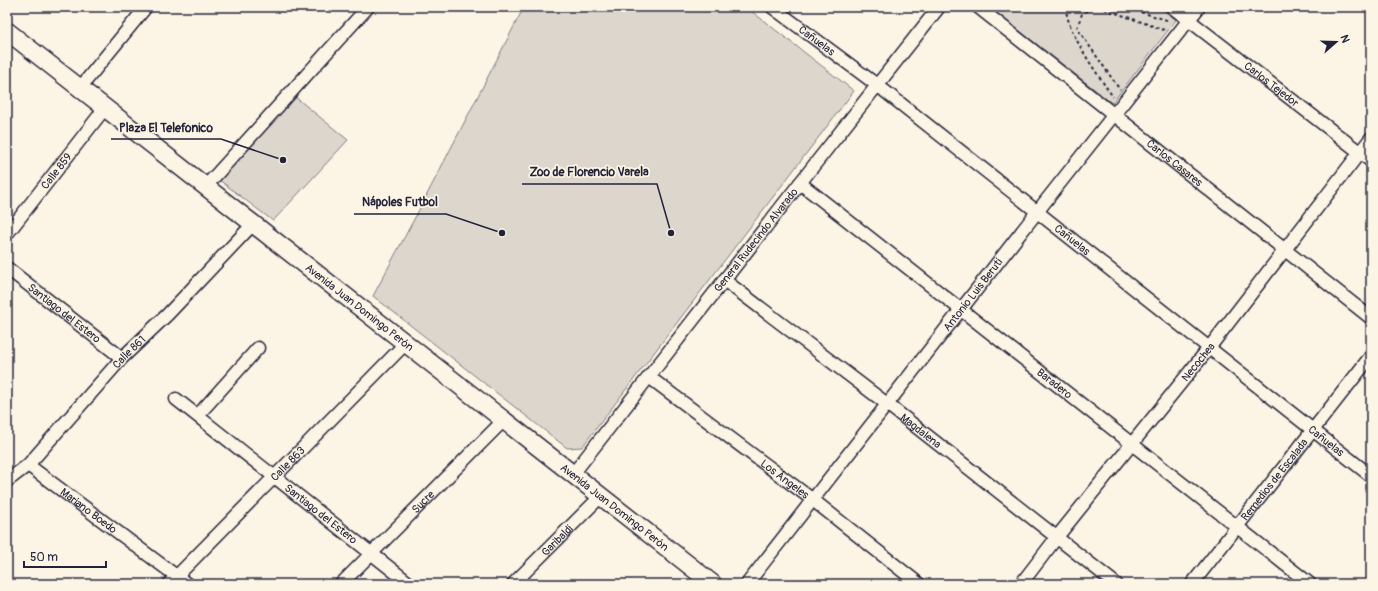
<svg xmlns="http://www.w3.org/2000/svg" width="1378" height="591" font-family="Pangolin,sans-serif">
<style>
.green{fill:#dcd6cc;stroke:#7f7c84}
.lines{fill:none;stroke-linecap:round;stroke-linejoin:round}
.minor-casing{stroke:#22223b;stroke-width:15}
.secondary-casing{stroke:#22223b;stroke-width:20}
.path{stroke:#22223b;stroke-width:2;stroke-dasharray:3 3;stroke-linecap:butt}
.minor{stroke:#fcf5e5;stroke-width:12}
.secondary{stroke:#fcf5e5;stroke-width:17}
.labels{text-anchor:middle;stroke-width:3.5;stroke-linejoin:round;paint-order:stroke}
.street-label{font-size:11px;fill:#22223b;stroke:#fcf5e5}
.leader{fill:none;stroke:#22223b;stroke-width:1.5}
.callout-dot{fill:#22223b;stroke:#fcf5e5;stroke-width:1.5}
.callout-label{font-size:12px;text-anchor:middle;font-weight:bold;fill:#22223b;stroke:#fcf5e5;stroke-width:3.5;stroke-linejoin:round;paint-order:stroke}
</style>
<rect width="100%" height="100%" fill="#fcf5e5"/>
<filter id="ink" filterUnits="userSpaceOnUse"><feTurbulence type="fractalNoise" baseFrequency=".025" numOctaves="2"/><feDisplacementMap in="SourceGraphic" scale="8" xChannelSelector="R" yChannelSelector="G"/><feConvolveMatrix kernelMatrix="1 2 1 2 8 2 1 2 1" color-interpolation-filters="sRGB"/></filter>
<g filter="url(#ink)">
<path class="green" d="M524 7H746L854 91 582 447 567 448 373 296 419 210Z
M989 7H1159L1176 20 1112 103Z
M294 96 348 140 273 221 218 179Z"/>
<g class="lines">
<defs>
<g id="minor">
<path id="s1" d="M772 7 877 85 1371 476"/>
<path id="s2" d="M978 7 1371 318"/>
<path id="s3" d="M1172 7 1371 161"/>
<path d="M80 88 146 7"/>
<path id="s4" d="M800 183 1310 584"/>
<path d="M206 186 368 7"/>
<path id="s5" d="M7 234 105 108"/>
<path id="s6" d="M7 268 122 358"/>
<path id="s7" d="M724 280 887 404 1116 584"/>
<path id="s8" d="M649 377 813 500 919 584"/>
<path id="s9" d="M176 399 410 584"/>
<path d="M198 415 258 348"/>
<path id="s10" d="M28 465 187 584"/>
<path id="s11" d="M573 474 800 183 939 7"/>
<path id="s12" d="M7 481 28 465 122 358 168 314 253 224"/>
<path id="s13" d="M169 584 406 343"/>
<path id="s14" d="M341 584 504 420"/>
<path id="s15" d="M513 584 601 496"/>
<path id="s16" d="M747 584 1037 212 1199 7"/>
<path id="s17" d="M1021 584 1057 537 1209 348 1371 138"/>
<path id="s18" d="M1192 584 1371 356"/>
</g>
<g id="secondary">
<path id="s19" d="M7 31 713 584"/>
</g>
</defs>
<use href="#minor" class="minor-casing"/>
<use href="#secondary" class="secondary-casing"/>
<path class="path" d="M1066 7C1066 32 1099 76 1113 97
M1092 7 1082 14 1077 28 1120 90
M1099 7 1167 31
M1124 7 1170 21"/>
<use href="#minor" class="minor"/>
<use href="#secondary" class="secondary"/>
</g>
</g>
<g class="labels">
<g class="street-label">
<text dy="4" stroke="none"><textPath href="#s1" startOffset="56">Cañuelas</textPath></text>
<text dy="4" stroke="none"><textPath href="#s3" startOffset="126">Carlos Tejedor</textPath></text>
<text dy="4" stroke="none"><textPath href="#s2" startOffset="251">Carlos Casares</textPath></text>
<text dy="4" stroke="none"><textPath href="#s5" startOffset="80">Calle 859</textPath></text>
<text dy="4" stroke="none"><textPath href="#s11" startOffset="297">General Rudecindo Alvarado</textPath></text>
<text dy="4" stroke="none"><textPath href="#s1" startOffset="380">Cañuelas</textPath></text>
<text dy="4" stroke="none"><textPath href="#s16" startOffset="367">Antonio Luis Beruti</textPath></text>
<text dy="4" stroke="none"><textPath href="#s19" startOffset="448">Avenida Juan Domingo Perón</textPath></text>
<text dy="4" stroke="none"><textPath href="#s6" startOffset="73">Santiago del Estero</textPath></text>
<text dy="4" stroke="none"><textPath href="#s12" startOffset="178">Calle 861</textPath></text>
<text dy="4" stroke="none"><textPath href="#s17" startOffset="284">Necochea</textPath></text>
<text dy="4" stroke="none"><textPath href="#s4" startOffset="324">Baradero</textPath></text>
<text dy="4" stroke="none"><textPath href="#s7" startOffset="248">Magdalena</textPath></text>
<text dy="4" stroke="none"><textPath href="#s1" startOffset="704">Cañuelas</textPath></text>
<text dy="4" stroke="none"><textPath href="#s13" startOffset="169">Calle 863</textPath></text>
<text dy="4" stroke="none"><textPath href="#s8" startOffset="170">Los Ángeles</textPath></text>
<text dy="4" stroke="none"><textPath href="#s18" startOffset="133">Remedios de Escalada</textPath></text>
<text dy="4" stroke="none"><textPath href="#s14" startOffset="116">Sucre</textPath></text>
<text dy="4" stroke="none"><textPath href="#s19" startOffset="772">Avenida Juan Domingo Perón</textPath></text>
<text dy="4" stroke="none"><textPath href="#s10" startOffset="76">Mariano Boedo</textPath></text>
<text dy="4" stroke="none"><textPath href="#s9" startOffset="185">Santiago del Estero</textPath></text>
<text dy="4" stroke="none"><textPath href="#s15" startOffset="62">Garibaldi</textPath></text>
</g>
</g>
<path class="leader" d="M283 160L221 139H111M671 233L657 184H522M502 233L446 214H354"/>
<g class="callout-dot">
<circle cx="283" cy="160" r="4"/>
<circle cx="671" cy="233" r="4"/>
<circle cx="502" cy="233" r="4"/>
</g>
<g class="callout-label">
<text x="166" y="132">Plaza El Telefonico</text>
<text x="589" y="176">Zoo de Florencio Varela</text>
<text x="400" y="206">Nápoles Futbol</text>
</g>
<rect width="1378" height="591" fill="none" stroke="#fcf5e5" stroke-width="24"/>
<rect x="12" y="12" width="1354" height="567" fill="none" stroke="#22223b" stroke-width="1.5" filter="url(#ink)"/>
<g transform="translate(1336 42) rotate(70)" stroke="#fcf5e5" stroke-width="3" paint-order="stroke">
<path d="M0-3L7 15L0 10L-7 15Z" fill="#22223b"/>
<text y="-6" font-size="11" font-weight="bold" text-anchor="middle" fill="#22223b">N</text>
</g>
<path d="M24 561v6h82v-6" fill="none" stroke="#22223b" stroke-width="2"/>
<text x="30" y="561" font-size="12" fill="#22223b" stroke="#fcf5e5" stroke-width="3" paint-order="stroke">50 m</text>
</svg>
